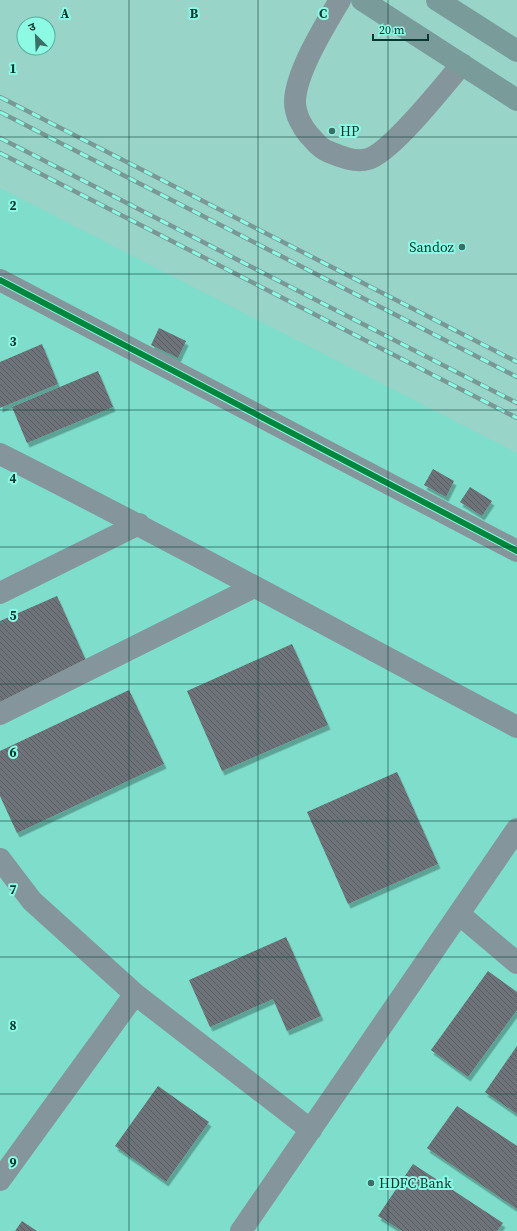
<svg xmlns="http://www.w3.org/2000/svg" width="517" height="1231" font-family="'Source Serif 4','Noto Sans Devanagari',serif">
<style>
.built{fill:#7eddcb}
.building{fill:url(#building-back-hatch);filter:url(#shadow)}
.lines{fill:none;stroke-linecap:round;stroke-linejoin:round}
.minor{stroke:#84969b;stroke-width:22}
.highway{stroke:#799c9a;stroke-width:22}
.rail-casing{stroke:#799997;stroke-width:4.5}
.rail{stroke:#8dfae4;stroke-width:3;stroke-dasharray:9;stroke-linecap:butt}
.cycleway-casing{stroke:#8dfae4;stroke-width:8}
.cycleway{stroke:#00873e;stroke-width:6}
.grid{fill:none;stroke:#063931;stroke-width:1;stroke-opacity:0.55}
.poi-dot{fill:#396f66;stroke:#8dfae4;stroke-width:1.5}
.labels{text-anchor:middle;stroke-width:4;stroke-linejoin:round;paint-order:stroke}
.poi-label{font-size:14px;fill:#063931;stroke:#8dfae4;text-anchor:start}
.grid-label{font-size:13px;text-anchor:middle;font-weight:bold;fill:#063931;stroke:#8dfae4;stroke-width:4;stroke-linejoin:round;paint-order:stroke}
</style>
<defs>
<pattern id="building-back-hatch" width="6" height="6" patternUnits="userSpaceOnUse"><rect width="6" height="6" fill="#6d7378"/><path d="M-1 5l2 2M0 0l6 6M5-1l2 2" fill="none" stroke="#585f63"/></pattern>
<filter id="shadow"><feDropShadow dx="2.5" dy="4.5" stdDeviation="0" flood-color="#0004"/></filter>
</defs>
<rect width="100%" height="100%" fill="#98d4c8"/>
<path class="built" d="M0 188 517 453V1231H0Z"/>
<path class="building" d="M159 328 186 341 178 358 151 345Z
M42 344 58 384 0 408V362Z
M98 371 113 407 27 443 12 407Z
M433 469 454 481 446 497 424 485Z
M470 487 492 501 482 516 460 502Z
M57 596 88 665 0 704V621Z
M292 644 328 725 222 771 187 691Z
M129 690 164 764 17 833 0 796V751Z
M397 772 438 864 348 904 307 812Z
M286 937 321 1016 287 1031 273 999 210 1027 189 980Z
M488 971 517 992V1010L468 1077 431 1050Z
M517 1046V1114L485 1092Z
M158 1086 209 1122 166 1182 115 1146Z
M457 1106 517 1146V1209L427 1148Z
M413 1164 503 1223 497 1231H402L378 1216Z
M22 1221 37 1231H15Z"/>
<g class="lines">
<path class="minor" d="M340 0C325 25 295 74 295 102 295 114 302 127 309 135 315 141 319 148 327 151 339 156 355 163 368 159 392 152 444 85 462 64
M0 280 517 551
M0 454C174 541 345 636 517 727
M0 593 139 524
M0 714 254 587
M0 859 32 901 135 994 311 1130
M459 914 517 963
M0 1180 135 994
M241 1231 517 829"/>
<path class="highway" d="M362 0 517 100
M437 0 517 51"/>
<defs>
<path id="rail" d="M0 97 517 362
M0 112 517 377
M0 138 517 403
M0 153 517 418"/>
</defs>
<use href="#rail" class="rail-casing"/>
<use href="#rail" class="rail"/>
<defs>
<path id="cycleway" d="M0 280 517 551"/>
</defs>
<use href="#cycleway" class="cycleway-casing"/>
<use href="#cycleway" class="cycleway"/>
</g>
<path class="grid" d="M129 0V1231M258 0V1231M388 0V1231M0 137H517M0 274H517M0 410H517M0 547H517M0 684H517M0 821H517M0 957H517M0 1094H517"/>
<g class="poi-dot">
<circle cx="332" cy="131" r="4"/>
<circle cx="462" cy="247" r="4"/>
<circle cx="371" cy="1183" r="4"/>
</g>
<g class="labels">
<g class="poi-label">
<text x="340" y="136">HP</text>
<text x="454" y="252" text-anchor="end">Sandoz</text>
<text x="379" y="1188">HDFC Bank</text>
</g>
</g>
<g class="grid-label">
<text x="65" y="18">A</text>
<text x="194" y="18">B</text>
<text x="323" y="18">C</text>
<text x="13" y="73">1</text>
<text x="13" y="210">2</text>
<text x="13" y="346">3</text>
<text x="13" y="483">4</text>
<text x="13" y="620">5</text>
<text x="13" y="757">6</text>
<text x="13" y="894">7</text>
<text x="13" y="1030">8</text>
<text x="13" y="1167">9</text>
</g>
<g transform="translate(36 36) rotate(336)"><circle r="19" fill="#8dfae4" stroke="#57ad9c"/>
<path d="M0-3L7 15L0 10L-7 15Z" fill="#396f66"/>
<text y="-6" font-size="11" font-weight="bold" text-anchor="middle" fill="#063931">उ</text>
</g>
<path d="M373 34v6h55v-6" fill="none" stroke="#063931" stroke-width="2"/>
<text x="379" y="34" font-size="12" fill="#063931" stroke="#8dfae4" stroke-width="3" paint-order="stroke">20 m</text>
</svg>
